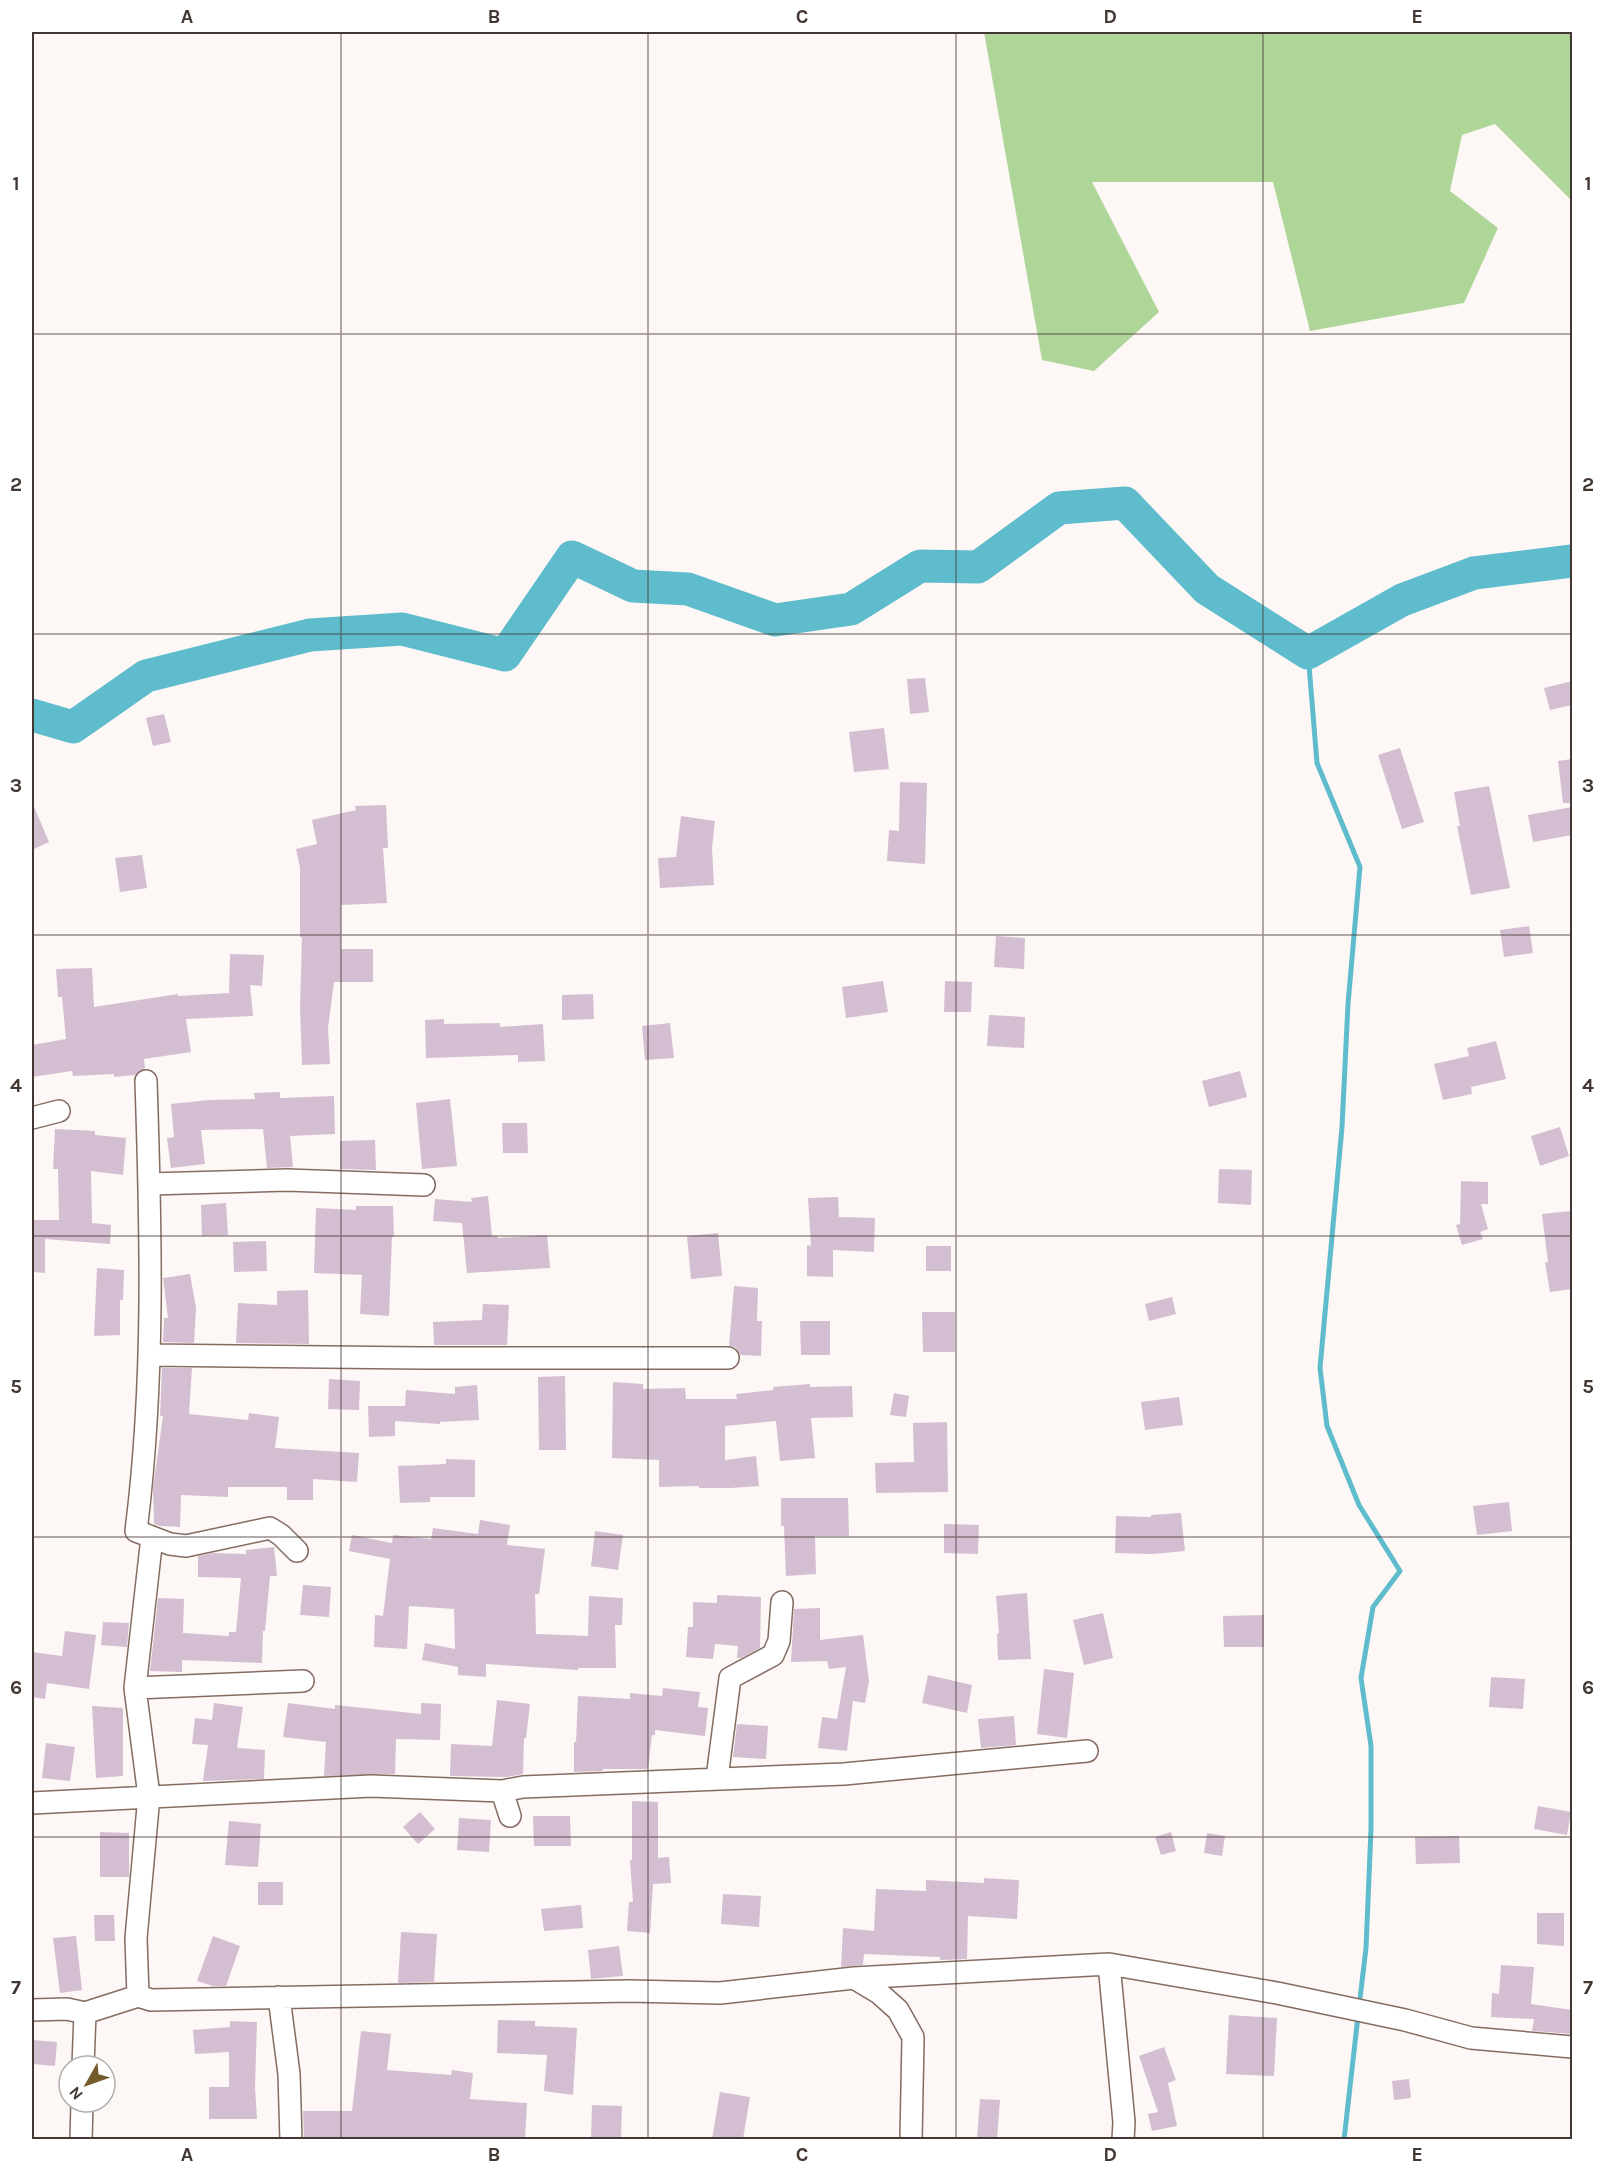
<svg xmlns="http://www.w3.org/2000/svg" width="1604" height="2171" font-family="Karla,sans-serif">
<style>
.forest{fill:#afd699}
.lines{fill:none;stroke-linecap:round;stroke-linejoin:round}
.stream{stroke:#5ebccc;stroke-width:5}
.river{stroke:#5ebccc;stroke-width:33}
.building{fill:#d4bfd2}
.minor-casing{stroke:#846c61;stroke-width:24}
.minor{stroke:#fff;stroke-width:21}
.grid{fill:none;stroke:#423732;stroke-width:1.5;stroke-opacity:0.55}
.neatline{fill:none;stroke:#423732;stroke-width:2}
.grid-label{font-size:20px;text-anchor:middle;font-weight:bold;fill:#423732}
</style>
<rect width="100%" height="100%" fill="#fdf7f5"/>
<path class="forest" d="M984 32H1572V201L1495 124 1462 135 1450 191 1498 228 1464 303 1310 331 1273 182H1092L1159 312 1094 371 1042 360Z"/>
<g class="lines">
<path class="stream" d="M1308 653 1317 763 1360 867 1348 1004 1342 1127 1320 1368 1327 1426 1359 1505 1400 1571 1373 1607 1361 1678 1371 1746V1829L1366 1948 1359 2007
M1344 2140 1358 2016"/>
<path class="river" d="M32 715 73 727 146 676 310 635 402 629 505 655 572 557 633 586 688 589 775 620 851 609 920 566 978 567 1059 508 1125 503 1207 589 1308 653 1402 600 1474 573 1572 561"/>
</g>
<path class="building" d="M925 678 929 712 910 714 907 679Z
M1572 681V705L1550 710 1544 688Z
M164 714 171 742 153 746 146 718Z
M884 728 889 769 854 772 849 732Z
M1400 748 1424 822 1402 829 1378 755Z
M1572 759V803H1563L1558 761Z
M900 782 927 783 925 864 887 861 889 830 899 831Z
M1489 786 1510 888 1471 895 1457 826H1460L1454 792Z
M32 802 49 842 32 850Z
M386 805 388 848H383L387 903 341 905V949H373V982H334L328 1028 330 1064 302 1065 300 1007 302 937H300V868L296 849 317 844 312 820 356 810 355 806Z
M1572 807V835L1533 842 1528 815Z
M681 816 715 821 712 848 714 885 660 888 658 858 676 857Z
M142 855 147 888 120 892 115 858Z
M1529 926 1533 953 1504 957 1500 930Z
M996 936 1025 938 1024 969 994 967Z
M230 954 264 955 262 986 250 985 253 1016 186 1019 191 1052 144 1059 145 1068 135 1075 114 1077V1074L73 1076 72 1071 32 1077V1045L66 1039 62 997H58L56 969 92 968 94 1007 178 994V996L229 993Z
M883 981 888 1012 846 1018 842 987Z
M945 981 972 982 971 1012H944Z
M593 994 594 1019 562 1020V995Z
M989 1015 1025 1017 1024 1048 987 1046Z
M444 1019V1024L500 1023V1027L543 1024 545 1061 518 1062V1055L426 1058 425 1020Z
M670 1023 674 1058 645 1060 642 1026Z
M1496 1041 1506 1079 1471 1087 1472 1094 1443 1100 1434 1064 1469 1056 1467 1048Z
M1240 1071 1247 1097 1209 1107 1202 1081Z
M280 1092V1098L334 1096 335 1134 290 1136 293 1167 267 1168 263 1129 201 1130 205 1164 171 1168 167 1138 174 1137 171 1104 209 1100 255 1099 254 1093Z
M450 1099 457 1166 422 1169 416 1103Z
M502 1123H527L528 1153H503Z
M1560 1127 1569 1156 1540 1166 1531 1136Z
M55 1129 95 1131V1135L126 1138 123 1175 91 1171 92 1223 111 1225 110 1244 45 1239V1273L32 1272V1220H59L58 1169H53Z
M375 1140 376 1170 340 1169V1141Z
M1219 1169 1252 1170 1251 1205 1218 1203Z
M1461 1181 1488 1182V1204H1481L1488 1229 1480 1232 1483 1239 1462 1245 1456 1225 1460 1224Z
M488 1196 492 1236H497L498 1238 547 1235 550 1268 467 1273 462 1223 433 1221 435 1199 472 1202 471 1198Z
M838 1197 839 1217 875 1218 874 1252 833 1250V1277L807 1276V1245L811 1246 808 1198Z
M226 1203 228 1235 202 1236 201 1205Z
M356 1206H393L394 1237H392L389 1316 360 1314 362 1275 314 1273 316 1208 356 1210Z
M1572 1211V1289L1550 1292 1545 1263 1548 1262 1542 1214Z
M718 1233 722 1276 691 1279 687 1236Z
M266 1241 267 1271 234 1272 233 1242Z
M926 1246H951V1271H926Z
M97 1268 124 1270 123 1300H120V1335L94 1336Z
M190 1274 196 1308 194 1343 163 1342 164 1318H168L163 1278Z
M734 1286 758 1288 757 1321H762L761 1356 740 1355 735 1347 729 1346Z
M308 1290 309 1344 236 1343 238 1303 277 1305V1291Z
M1172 1297 1176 1314 1149 1321 1145 1304Z
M483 1304 509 1305 507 1345H434L433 1322 482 1320Z
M922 1312H955V1352H923Z
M800 1321H830V1355H801Z
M162 1368H192L189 1414 248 1420 249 1413 279 1417 275 1448 359 1453 357 1482 313 1479V1500H287V1487H228V1497L181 1495 180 1527 160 1526 154 1524 153 1488 163 1416H160Z
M565 1376 566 1450H539L538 1377Z
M329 1379 360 1381 359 1410 328 1409Z
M613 1382 643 1384V1389L685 1388 686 1399H737L736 1394 773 1390V1387L810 1384V1387L852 1386 853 1417 811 1418 815 1458 780 1461 776 1421 725 1426V1460L756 1456 759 1486 731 1488H699V1486L659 1487V1460L612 1458Z
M477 1385 479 1420 440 1422V1424L395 1421V1436L369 1437 368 1406H405L406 1390 455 1394V1387Z
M894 1393 909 1396 906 1417 890 1415Z
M1179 1397 1183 1425 1145 1430 1141 1402Z
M947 1422 948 1492 876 1493 875 1463 914 1462 913 1423Z
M446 1459 475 1460V1497H430V1502L400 1503 398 1466 446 1464Z
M781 1498H848L849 1536H815L816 1574 786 1576 784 1526H781Z
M1509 1502 1512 1531 1477 1535 1473 1506Z
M1181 1513 1185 1551 1153 1554 1115 1553 1116 1516 1151 1517V1515Z
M480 1520 510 1525 507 1545 545 1549 539 1594H535L536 1634 588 1636 589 1596 623 1598 622 1625H615L616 1668H578V1670L486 1664V1677L458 1675V1667L422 1660 425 1643 455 1649 454 1609 409 1606 407 1649 374 1647 375 1615 383 1616 390 1559 349 1551 352 1535 392 1543 393 1535 431 1539 433 1528 478 1534Z
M944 1524 979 1525 978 1554 944 1553Z
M595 1531 623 1535 618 1570 591 1566Z
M274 1547 277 1576H270L265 1631H263L262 1663 182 1660V1672L150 1671 158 1598 184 1599 183 1633 229 1636V1632H236L241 1578 198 1577V1556L213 1553 246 1554V1550Z
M303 1585 331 1587 329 1617 300 1615Z
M1027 1593 1031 1659 998 1660 997 1634 999 1633 996 1596Z
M717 1595 761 1597 760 1648 741 1658H737L738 1646 715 1644 713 1659 686 1657 688 1627H693V1602L717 1603Z
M820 1608V1640L863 1635 869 1681 865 1703 853 1701 847 1751 818 1748 822 1717 837 1719 846 1667 829 1669 827 1661 791 1662 794 1609Z
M1103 1613 1113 1658 1084 1665 1073 1620Z
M1264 1615V1647H1224L1223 1616Z
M103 1622 129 1623 127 1647 101 1645Z
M65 1631 96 1635 89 1689 47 1683 45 1699 32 1697V1652L62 1656Z
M1044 1669 1074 1673 1067 1738 1037 1734Z
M928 1675 972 1685 967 1713 922 1703Z
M1491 1677 1525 1679 1523 1709 1489 1707Z
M663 1688 700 1692 698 1707 708 1708 705 1736 655 1730V1735H652L648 1769H603V1771L574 1772V1742H576L578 1696 630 1699V1693L662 1696Z
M497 1700 530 1704 526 1738H524L523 1774 507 1777 450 1776 451 1744 492 1746Z
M214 1703 243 1707 237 1748 265 1750 264 1779 203 1781 208 1745 192 1744 195 1718 212 1720Z
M288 1703 335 1709V1705L421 1714V1703L441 1704 440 1740 396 1739 395 1774 324 1776 326 1742 283 1737Z
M92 1706 123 1708V1776L96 1778Z
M1014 1716 1016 1745 981 1748 978 1719Z
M737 1724 768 1726 766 1759 733 1757Z
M46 1743 75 1747 70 1781 42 1778Z
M632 1801 658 1802V1858L669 1857 671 1883 653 1884 650 1933 627 1931 629 1902H633L630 1860H632Z
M1538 1806 1571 1812 1567 1835 1534 1829Z
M420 1812 435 1829 418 1844 403 1827Z
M533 1816H570L571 1846H534Z
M459 1818 491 1820 489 1852 457 1850Z
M229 1821 261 1824 258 1867 225 1865Z
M100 1832 129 1833V1877H100Z
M1171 1832 1176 1851 1161 1855 1155 1837Z
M1207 1833 1225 1836 1222 1856 1204 1853Z
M1459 1836 1460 1863 1416 1864 1415 1837Z
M984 1878 1019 1880 1017 1919 968 1916 967 1959 940 1960V1957L864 1954 863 1965 841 1967 843 1928 874 1931 876 1889 926 1891V1880L984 1883Z
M258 1882H283V1905H258Z
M723 1894 761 1896 759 1927 721 1924Z
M581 1905 583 1928 544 1931 541 1909Z
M1537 1913H1564V1946L1537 1944Z
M94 1915H114L115 1941H95Z
M401 1932 437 1934 434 1982 398 1983Z
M76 1936 82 1990 60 1993 53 1938Z
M213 1936 240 1946 226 1986H213L197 1981Z
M619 1946 623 1976 591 1979 588 1950Z
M1501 1965 1534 1967 1531 2004 1572 2010V2034L1532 2031 1534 2019 1491 2017 1492 1993 1499 1994Z
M1229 2015 1277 2018 1274 2076 1226 2074Z
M498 2020 535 2021V2026L577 2028 573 2095 544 2091 547 2055 497 2053Z
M230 2021 257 2022 255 2087 257 2119H209V2087H229V2052L195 2054 193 2030 230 2027Z
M361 2031 391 2034 387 2070 451 2075 452 2070 473 2073 470 2099 527 2103 525 2139H304L303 2111H352Z
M32 2040 57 2042 55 2066 32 2064Z
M1164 2047 1176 2080 1168 2083 1177 2126 1152 2131 1148 2114 1158 2112 1139 2056Z
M1409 2079 1411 2098 1394 2100 1392 2081Z
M720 2092 750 2097 743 2139H712Z
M980 2099 1000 2100 997 2139H977Z
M592 2105 622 2106 621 2139H591Z"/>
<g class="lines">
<defs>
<path id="minor" d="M146 1081C151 1231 155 1381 136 1531L170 1544 186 1546 270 1528 281 1535 297 1551
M32 1118 59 1111
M150 1184 287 1180 424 1185
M150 1355 421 1358H728
M135 1688 303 1681
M717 1778 730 1678 773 1655 779 1641 782 1602
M502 1791 510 1816
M32 1803 371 1786 502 1791 523 1787 844 1774 1087 1751
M1109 1964 1124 2122 1123 2140
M854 1978 879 1993 898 2010 913 2037 911 2140
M138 1996 136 1938 149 1796 135 1688 152 1537
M279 1997 289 2074 291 2140
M32 2010 67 2009 85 2013 138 1996 151 2000 629 1991 720 1993 854 1978 1109 1964 1277 1993 1405 2020 1471 2038 1572 2047
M83 2066 85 2013
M81 2140 82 2102"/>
</defs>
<use href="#minor" class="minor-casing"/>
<use href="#minor" class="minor"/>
</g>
<path class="grid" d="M341 32V2140M648 32V2140M956 32V2140M1263 32V2140M32 334H1572M32 634H1572M32 935H1572M32 1236H1572M32 1537H1572M32 1837H1572"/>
<rect width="1604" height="2171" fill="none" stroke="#ffffff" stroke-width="66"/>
<g transform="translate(87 2084) rotate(230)"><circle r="28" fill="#ffffff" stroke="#b3afad" stroke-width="1.5"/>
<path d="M0-4.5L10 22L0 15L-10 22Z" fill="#745b2c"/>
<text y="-9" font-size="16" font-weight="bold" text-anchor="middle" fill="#423732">N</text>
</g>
<rect x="33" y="33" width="1538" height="2105" class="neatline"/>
<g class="grid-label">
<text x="187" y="23">A</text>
<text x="494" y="23">B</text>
<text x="802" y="23">C</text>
<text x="1110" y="23">D</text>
<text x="1417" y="23">E</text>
<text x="16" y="190">1</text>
<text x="1588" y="190">1</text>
<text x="16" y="491">2</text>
<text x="1588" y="491">2</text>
<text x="16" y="792">3</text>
<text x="1588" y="792">3</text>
<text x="16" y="1092">4</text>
<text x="1588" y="1092">4</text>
<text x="16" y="1393">5</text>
<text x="1588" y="1393">5</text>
<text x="16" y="1694">6</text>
<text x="1588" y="1694">6</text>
<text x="16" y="1994">7</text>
<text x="1588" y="1994">7</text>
<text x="187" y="2161">A</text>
<text x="494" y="2161">B</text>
<text x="802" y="2161">C</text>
<text x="1110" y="2161">D</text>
<text x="1417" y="2161">E</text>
</g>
</svg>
